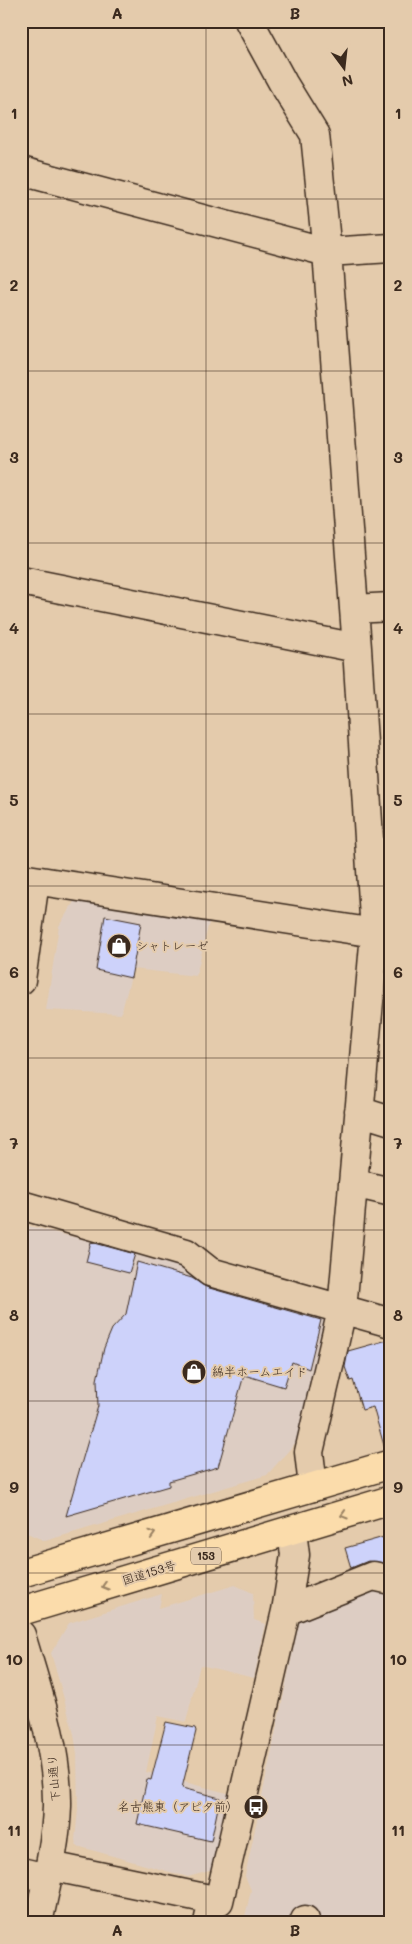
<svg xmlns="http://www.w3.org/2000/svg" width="412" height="1944" font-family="Mali,'Klee One',sans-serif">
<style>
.built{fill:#ddcdc3}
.building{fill:#cdd2fa;stroke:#3b2a1e}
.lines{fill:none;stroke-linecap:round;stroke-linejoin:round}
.minor-casing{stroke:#3b2a1e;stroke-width:31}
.highway-casing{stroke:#3b2a1e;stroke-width:31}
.minor{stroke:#e4cbac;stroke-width:28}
.highway{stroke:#fbdcab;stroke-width:28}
.oneway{stroke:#9b8364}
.grid{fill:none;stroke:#3b2a1e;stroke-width:1;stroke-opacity:0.55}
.labels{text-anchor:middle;stroke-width:4;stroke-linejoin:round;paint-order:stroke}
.shield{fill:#e4cbac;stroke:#6e5a49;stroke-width:1}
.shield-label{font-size:11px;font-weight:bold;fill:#3b2a1e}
.poi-label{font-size:12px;fill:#3b2a1e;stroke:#e4cbac;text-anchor:start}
.street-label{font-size:12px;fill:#3b2a1e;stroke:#e4cbac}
.neatline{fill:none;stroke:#3b2a1e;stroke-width:2}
.grid-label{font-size:16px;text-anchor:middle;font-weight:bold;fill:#3b2a1e}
</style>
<rect width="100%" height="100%" fill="#e4cbac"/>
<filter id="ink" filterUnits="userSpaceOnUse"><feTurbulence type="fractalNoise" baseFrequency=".02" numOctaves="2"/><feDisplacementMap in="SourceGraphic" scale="10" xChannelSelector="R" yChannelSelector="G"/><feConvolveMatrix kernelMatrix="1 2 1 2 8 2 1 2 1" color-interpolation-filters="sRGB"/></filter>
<g filter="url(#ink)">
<path class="built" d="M75 900 145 903 211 914 196 976 133 969 121 1014 46 1010 59 926Z
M21 1224 170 1261 333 1312 305 1432 267 1475 45 1541 27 1533 21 1522Z
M235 1585 253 1593 254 1620 266 1624 254 1678 200 1665 186 1722 158 1716 146 1772 231 1794 213 1870 188 1877 77 1846 75 1840 78 1810 77 1754 74 1734 51 1653 69 1623 162 1594 159 1608Z
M391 1586V1923H254L244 1921 251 1890 245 1876 301 1613 346 1594Z"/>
<path class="building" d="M105 916 141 923 131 978 96 970Z
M91 1242 135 1254 129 1273 86 1262Z
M137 1262 192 1278 206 1287 321 1320 309 1369 292 1362 284 1387 244 1375 218 1467 169 1481V1486L66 1516 98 1406 97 1380 104 1348 112 1329 126 1314Z
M391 1339V1449H385L373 1407 362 1410 353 1380 350 1381 345 1367 348 1351Z
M391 1535V1561L385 1563 368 1561 351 1568 345 1548Z
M166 1722 195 1728 196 1731 182 1788 220 1798 211 1841 137 1824 147 1779 151 1780Z"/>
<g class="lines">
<defs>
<path id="minor" d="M249 21 283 83 315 135 327 252 357 648 375 933 342 1310 309 1452 313 1487
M21 171 327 252 391 248
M21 581 357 648
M354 609 391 607
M21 878 375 933 391 934
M21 980 35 881
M359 1111 391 1121
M353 1183 391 1192
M21 1205 186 1253 210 1272 391 1323
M286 1611 373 1576 391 1580
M21 1635C37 1690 58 1748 57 1806 56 1845 46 1884 38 1923
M50 1866 219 1901 286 1611 295 1555 292 1531
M21 1872 47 1878
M208 1923 213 1899
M304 1923 305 1920"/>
<path id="highway" d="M21 1573 391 1464
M21 1611 391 1500"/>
</defs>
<use href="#minor" class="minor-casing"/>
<use href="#highway" class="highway-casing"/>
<use href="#minor" class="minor"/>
<use href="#highway" class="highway"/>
</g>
<defs><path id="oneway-chevron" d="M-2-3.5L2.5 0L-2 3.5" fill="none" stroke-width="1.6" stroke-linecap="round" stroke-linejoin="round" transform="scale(1.25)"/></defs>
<g class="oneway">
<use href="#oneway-chevron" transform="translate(344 1515) rotate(163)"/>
<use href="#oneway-chevron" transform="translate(152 1534) rotate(-16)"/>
<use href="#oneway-chevron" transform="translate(105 1586) rotate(163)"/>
</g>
</g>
<path class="grid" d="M206 21V1923M21 199H391M21 371H391M21 543H391M21 714H391M21 886H391M21 1058H391M21 1230H391M21 1401H391M21 1573H391M21 1745H391"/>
<defs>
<symbol id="shop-disc" viewBox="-11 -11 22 22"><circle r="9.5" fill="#3b2a1e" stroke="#e4cbac"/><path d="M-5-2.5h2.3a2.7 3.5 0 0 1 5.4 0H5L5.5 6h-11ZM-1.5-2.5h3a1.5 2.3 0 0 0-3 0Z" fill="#fff"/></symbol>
<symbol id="bus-disc" viewBox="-11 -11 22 22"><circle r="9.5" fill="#3b2a1e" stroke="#e4cbac"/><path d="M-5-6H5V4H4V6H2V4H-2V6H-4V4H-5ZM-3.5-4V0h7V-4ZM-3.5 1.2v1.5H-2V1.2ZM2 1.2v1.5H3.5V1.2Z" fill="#fff"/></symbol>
</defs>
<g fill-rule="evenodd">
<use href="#shop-disc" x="105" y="932" width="28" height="28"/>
<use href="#shop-disc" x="180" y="1358" width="28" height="28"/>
<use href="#bus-disc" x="242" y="1793" width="28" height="28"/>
</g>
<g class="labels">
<rect class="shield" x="191" y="1547.5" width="30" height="17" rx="4"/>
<g class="shield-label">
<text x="206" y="1560">153</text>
</g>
<g class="poi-label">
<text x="136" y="950">シャトレーゼ</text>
<text x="212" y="1376">綿半ホームエイド</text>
<text x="238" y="1811" text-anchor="end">名古熊東（アピタ前）</text>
</g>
<g class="street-label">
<text transform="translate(149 1573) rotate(-17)" y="4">国道153号</text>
<text transform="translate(54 1778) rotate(-95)" y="4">下山通り</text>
</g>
</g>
<rect width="412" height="1944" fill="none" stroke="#e4cbac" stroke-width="55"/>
<g transform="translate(344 68) rotate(165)" stroke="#e4cbac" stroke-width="4" paint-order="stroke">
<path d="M0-4L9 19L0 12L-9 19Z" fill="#3b2a1e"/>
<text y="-8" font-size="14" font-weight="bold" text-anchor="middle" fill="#3b2a1e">N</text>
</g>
<rect x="28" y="28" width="356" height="1888" class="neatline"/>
<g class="grid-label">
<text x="117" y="19">A</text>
<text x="295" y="19">B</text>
<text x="14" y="119">1</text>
<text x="398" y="119">1</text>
<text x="14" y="291">2</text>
<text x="398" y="291">2</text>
<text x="14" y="463">3</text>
<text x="398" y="463">3</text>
<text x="14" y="634">4</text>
<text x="398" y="634">4</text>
<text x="14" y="806">5</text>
<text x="398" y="806">5</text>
<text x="14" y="978">6</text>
<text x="398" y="978">6</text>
<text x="14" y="1149">7</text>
<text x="398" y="1149">7</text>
<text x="14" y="1321">8</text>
<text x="398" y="1321">8</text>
<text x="14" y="1493">9</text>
<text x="398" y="1493">9</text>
<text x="14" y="1665">10</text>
<text x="398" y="1665">10</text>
<text x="14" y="1836">11</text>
<text x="398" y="1836">11</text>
<text x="117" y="1936">A</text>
<text x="295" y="1936">B</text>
</g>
</svg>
